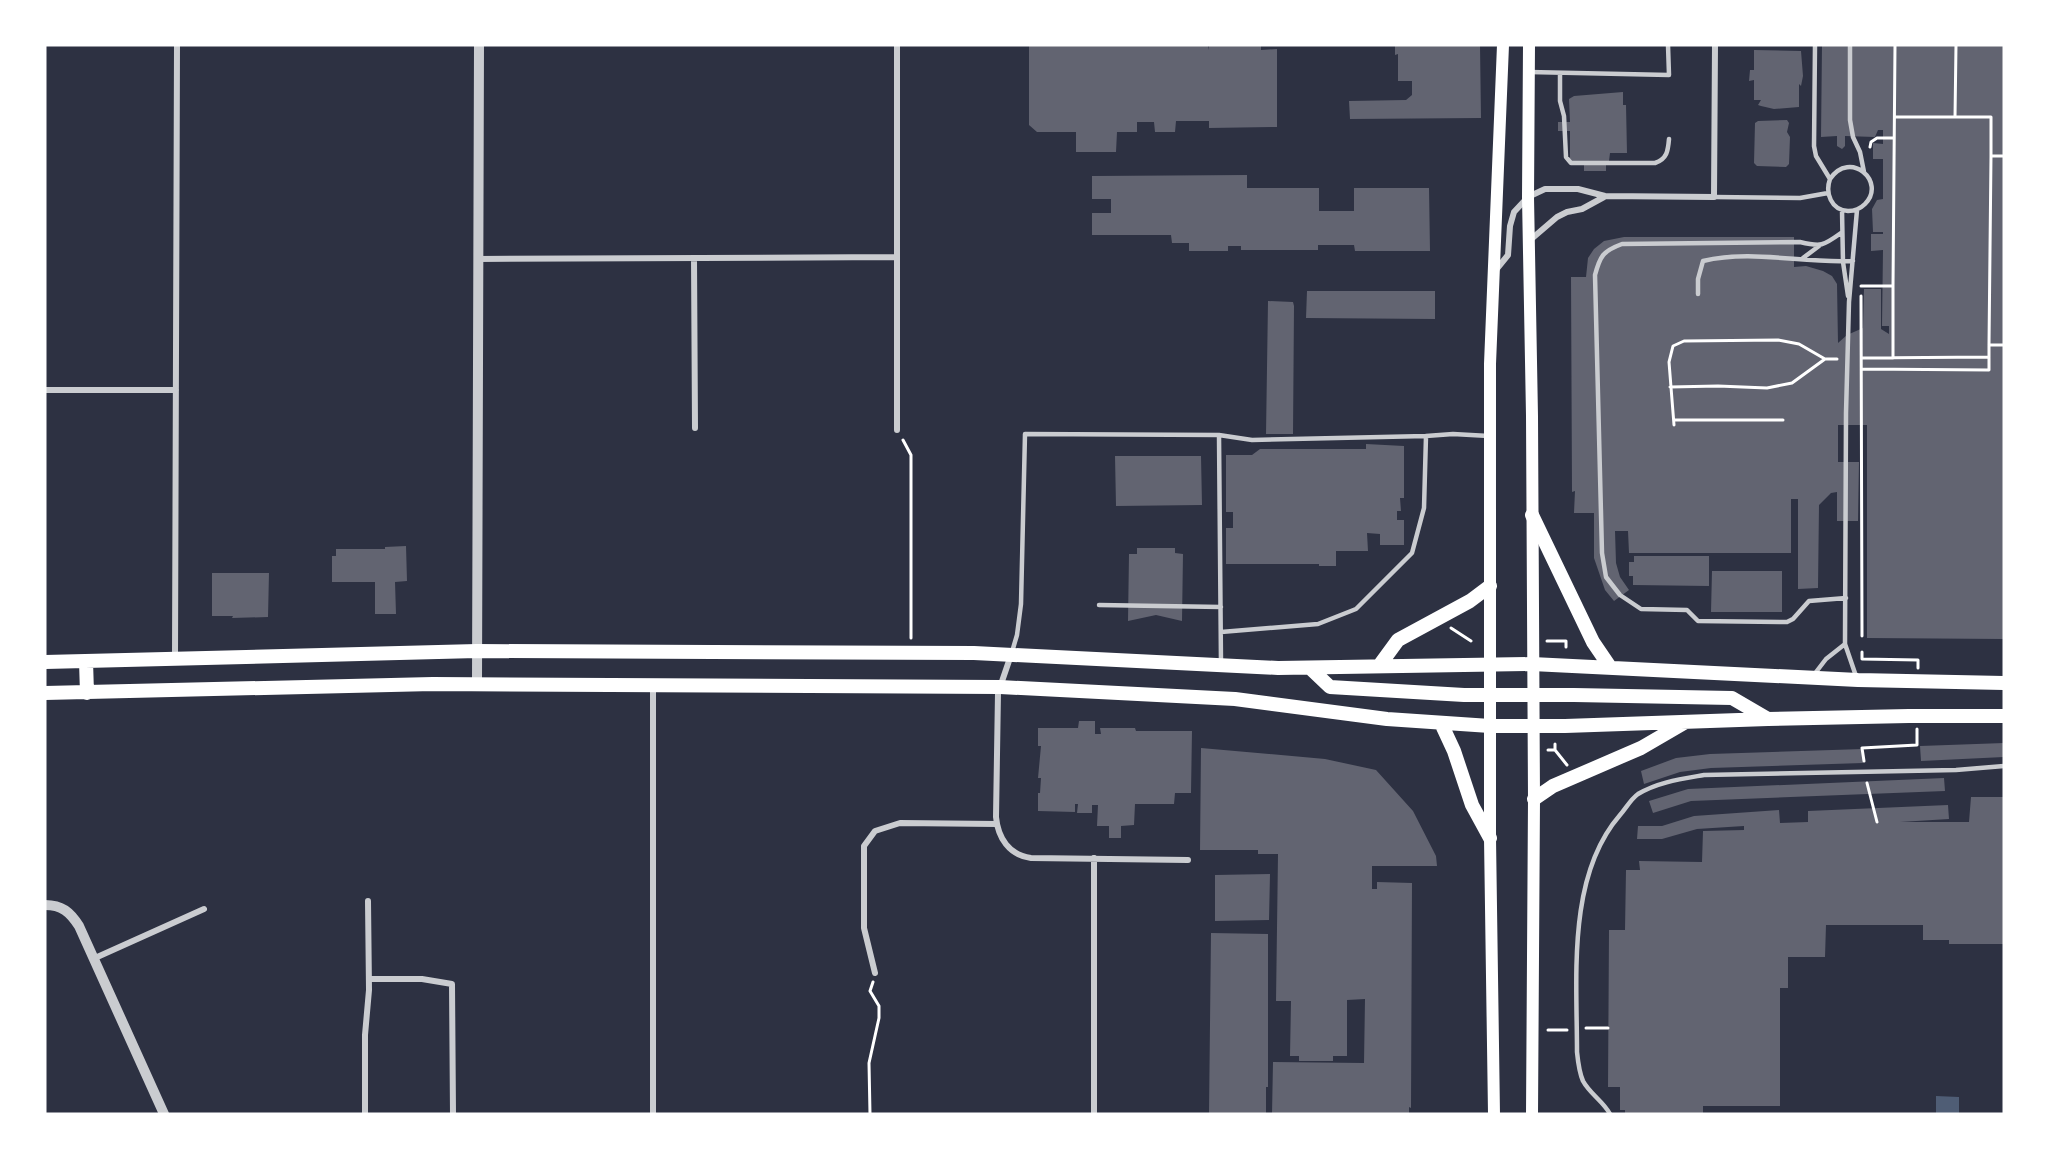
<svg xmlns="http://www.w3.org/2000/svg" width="2049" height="1159" font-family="'Fira Sans',sans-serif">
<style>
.water{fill:#4f5d75}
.building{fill:#626471}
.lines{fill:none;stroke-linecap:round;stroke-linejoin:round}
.path{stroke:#fff;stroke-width:3}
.service{stroke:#caccd0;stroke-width:4.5}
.minor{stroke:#caccd0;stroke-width:6}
.tertiary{stroke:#caccd0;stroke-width:10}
.secondary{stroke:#fff;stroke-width:12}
.primary{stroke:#fff;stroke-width:14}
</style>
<rect width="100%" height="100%" fill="#2d3142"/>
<path class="water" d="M1936 1096 1959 1097V1114H1936Z"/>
<path class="building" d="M1029 45H1208L1209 50V45H1261V50L1277 49V127L1209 128V121H1176L1175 132H1155L1154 122H1137V132H1117L1116 152H1076V132H1037L1029 125Z
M1395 45H1480L1481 118 1350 119 1349 101 1406 100 1412 95V81H1398V54L1395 55Z
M1822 45H2004V639L1867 638V425H1838V462H1859L1858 521H1837V492L1831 493 1819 505 1818 588 1798 589V499H1791V553H1629L1628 531H1615L1616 563 1620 577 1629 590 1614 601 1605 590 1594 558V513H1574L1575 491 1572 492 1571 277H1586L1588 258 1594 249 1604 241 1624 237H1794V267L1806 266 1823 271 1832 276 1837 284 1838 343 1847 335 1863 328 1864 289H1881V329L1889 334V326H1882L1883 250 1871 251V234H1883V232H1873L1872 209 1877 200 1883 199V159H1873V143L1883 144V130H1878L1875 137 1845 136V146L1842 149 1837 146V136L1821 137Z
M1754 50 1801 51 1803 76 1801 86 1799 84V107L1774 109 1761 106 1758 105 1761 100H1754V80L1749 81 1750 70H1754Z
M1623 92V105H1626L1627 153H1610L1609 161H1606V171H1584V161H1570V131H1558V122H1570L1569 99 1574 96Z
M1787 120 1789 123 1787 132 1790 137 1789 164 1786 167 1757 166 1754 163 1755 123 1758 121Z
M1247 175V188H1319V211H1354V188H1429L1430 251H1355L1354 245H1318V250H1241V246H1228V251H1189V243H1172L1171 235H1092V213H1111V199H1092V176Z
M1307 291H1435V319L1306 318Z
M1268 301 1293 302 1294 306 1293 434H1266Z
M1366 444 1404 446V498H1400L1401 511H1397V520H1404V545H1380V534L1367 533 1368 551H1336V566H1319V564H1226V528H1233V512H1226V455H1252L1260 449H1366Z
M1115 456H1201L1202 505 1116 506Z
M406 546 407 581 395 582 396 614H375V582H332V556H336V549H385V547Z
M1137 548H1175V553L1183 554 1182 621 1156 615 1128 621 1129 554H1137Z
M1634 556H1709V586L1633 585V576H1629V562H1634Z
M1712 571H1782V612H1711Z
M212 573H269L268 617 232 618 233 616H212Z
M1079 721H1095V734H1101L1100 728H1135L1136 731H1192L1191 793H1175L1174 804H1135L1134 825 1121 826V838H1109V826H1097L1098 805H1092V813H1077L1078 804H1075V812L1038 811V793H1040L1041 778H1038L1041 746H1038V728H1078Z
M2004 743V757L1921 761 1920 746Z
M1201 748 1325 759 1376 770 1413 811 1436 856 1437 866H1372V889H1377V882L1412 883 1411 1108 1409 1107V1114H1272L1273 1062 1364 1063 1365 999 1347 1000V1056H1333V1061H1299V1056H1290L1291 1001H1276L1278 854H1258V850H1200Z
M1863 749V763L1711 768 1680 772 1644 784 1641 771 1676 758 1710 754Z
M1944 778 1945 791 1691 801 1653 813 1649 801 1688 789Z
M1971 797H2004V944H1949V940H1923V925H1826L1825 957H1788V988H1780V1106H1703V1114H1625V1110H1620V1087H1608L1609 930H1625L1626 870H1640L1639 861 1702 862 1703 831 1744 830V826L1697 829 1662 839H1637L1638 826H1662L1694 816 1779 810 1780 823 1808 822V811L1948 805 1949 819 1900 822H1969Z
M1270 874 1269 920 1215 921V875Z
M1211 933 1268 934V1087H1266V1114H1209Z"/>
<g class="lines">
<path class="path" d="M1895 117H1955L1956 45
M1955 117H1991V156H2004
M1870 147 1871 142 1877 138H1894
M1861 286H1893L1895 45
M1861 296 1862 636
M1989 345 1991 156
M1862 358 1989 357
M1893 358V286
M1862 369 1989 370V345H2004
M1670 387 1718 386 1767 388 1792 383 1825 359
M1674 420H1783
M1674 425 1669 362 1673 346 1684 341 1778 340 1799 344 1825 359H1837
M903 440 911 455V638
M1451 628 1471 641
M1547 641H1566V647
M1862 652V659L1918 660V668
M1548 750H1555V744
M1555 750 1567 765
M1864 761 1862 748 1917 745V729
M1867 783 1877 822
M1586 1028H1608
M1548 1030H1567
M870 1114 869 1063 879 1018V1006L870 991 873 982"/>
<path class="service" d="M1815 45 1814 146 1816 156 1830 179C1825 193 1831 210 1848 211 1854 211 1860 209 1865 204 1887 182 1850 149 1830 179
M1850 45V120L1853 137 1860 152 1864 172
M1529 72 1669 75 1668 45
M1560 73V101L1564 116 1566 157 1571 163H1655C1667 159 1668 151 1669 139
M1714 197 1800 198 1828 193
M1842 210 1843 262 1848 296
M1857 210 1849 302 1846 413 1845 644 1857 679
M1841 233C1823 246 1821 247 1800 242L1622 244C1603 251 1600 256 1595 275L1602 553 1606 577 1620 595 1641 609 1687 610 1698 621 1787 622 1793 619 1809 601 1846 598
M1803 258 1819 246
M1698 294V279L1703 261C1753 249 1803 264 1853 261
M1219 435 1221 664
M1099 605 1221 607
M1221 632 1318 624 1356 609 1412 553 1424 508 1426 436 1453 434 1489 436
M1012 652 1017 635 1021 604 1025 434 1219 435 1252 440 1426 436
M1813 676 1826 659 1845 644
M1610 1114C1603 1101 1590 1094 1583 1081 1579 1072 1578 1062 1577 1052 1577 976 1567 876 1620 815 1626 808 1631 799 1638 794 1658 782 1681 779 1704 775L1956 770 2004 766"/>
<path class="minor" d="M897 45V430
M1529 241 1557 217 1567 212 1582 209 1604 197
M694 258 695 428
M478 259 897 257
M1495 271 1508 255 1510 226 1514 212 1528 197 1545 189H1578L1605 196 1714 197 1715 45
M45 390H176
M1011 655 998 693 996 817C998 838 1009 855 1031 858L1188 860
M175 659 177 45
M95 958 204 909
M875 973 864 928V846L875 831 900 823 997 824
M369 979H422L452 984 453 1114
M365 1114V1035L369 990 368 901
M653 1114V685
M1094 1114V858"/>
<path class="tertiary" d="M477 684 479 45
M45 905C62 905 70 912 79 926L164 1114"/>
<path class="secondary" d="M1529 45 1528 197 1532 416 1534 799 1532 1114
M1494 1114 1490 838V364L1503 45"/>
<path class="primary" d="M1532 515 1593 642 1610 667
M86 661 87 693
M45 662 477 651 974 653 1278 668 1532 664 1858 680 2004 683
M1379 666 1398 640 1470 601 1490 586
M1310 668 1330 687 1464 695H1574L1732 698 1768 719
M45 693 433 684 1000 687 1235 699 1387 719 1490 726H1565L1768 719 1909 716H2004
M1441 723 1454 751 1472 805 1490 838
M1534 799 1553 786 1641 748 1684 723"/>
</g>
<rect width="2049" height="1159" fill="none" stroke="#ffffff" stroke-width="93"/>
</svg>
